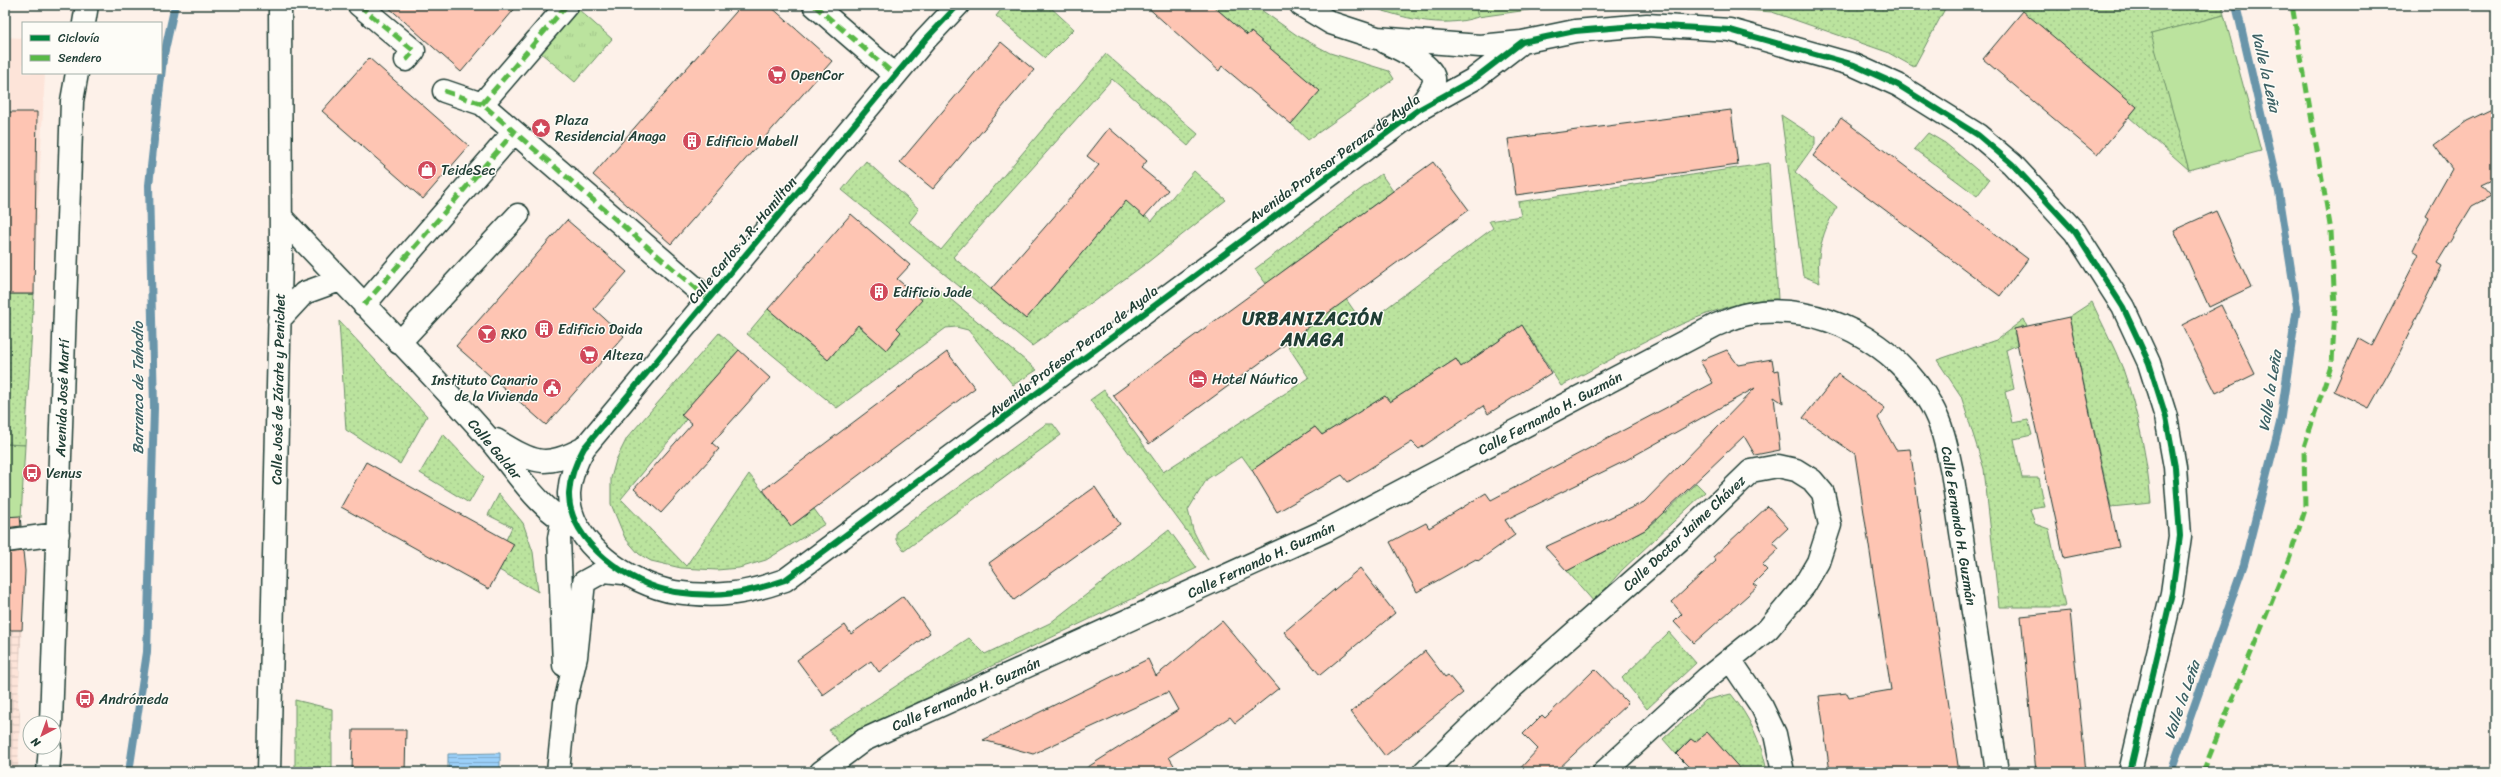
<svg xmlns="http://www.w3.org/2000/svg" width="2501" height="777" font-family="Sriracha,sans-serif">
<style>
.built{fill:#fde4d9}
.industrial{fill:url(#industrial-grid)}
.grass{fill:url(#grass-dots);stroke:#6d9069}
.park{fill:url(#park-tufts);stroke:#6d9069}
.pitch{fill:#bbe39e;stroke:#6d9069}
.water{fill:url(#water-rules);stroke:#6995aa}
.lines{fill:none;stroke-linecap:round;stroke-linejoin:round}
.stream{stroke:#6995aa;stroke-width:8}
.building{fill:#fec5b3;stroke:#1f3d34}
.minor-casing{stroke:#1f3d34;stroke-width:25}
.minor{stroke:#fdfcf7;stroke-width:22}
.quiet{stroke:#58b947;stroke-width:5;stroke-dasharray:10 5;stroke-linecap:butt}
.cycleway-casing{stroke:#fdfcf7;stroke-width:8}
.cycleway{stroke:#00873e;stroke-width:6}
.labels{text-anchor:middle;stroke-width:3;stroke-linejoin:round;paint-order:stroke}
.poi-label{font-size:14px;fill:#1f3d34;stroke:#fdfcf7;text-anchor:start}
.street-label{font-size:14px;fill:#1f3d34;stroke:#fdfcf7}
.water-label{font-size:15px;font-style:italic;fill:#3e6265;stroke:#fdfcf7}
.district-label{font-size:18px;font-weight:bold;letter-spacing:1px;fill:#1f3d34;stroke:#fdfcf7}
</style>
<defs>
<pattern id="industrial-grid" width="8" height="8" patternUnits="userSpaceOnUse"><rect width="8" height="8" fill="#fde4d9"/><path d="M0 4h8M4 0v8" fill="none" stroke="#d8c4bb"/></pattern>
<pattern id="grass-dots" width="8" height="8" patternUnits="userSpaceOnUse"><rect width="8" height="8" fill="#bbe39e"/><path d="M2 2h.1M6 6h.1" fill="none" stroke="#a0c489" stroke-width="1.8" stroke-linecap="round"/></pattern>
<pattern id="park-tufts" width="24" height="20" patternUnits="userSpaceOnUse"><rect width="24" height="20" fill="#bbe39e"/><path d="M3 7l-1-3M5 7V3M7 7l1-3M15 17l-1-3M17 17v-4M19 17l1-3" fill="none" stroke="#a0c489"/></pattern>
<pattern id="water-rules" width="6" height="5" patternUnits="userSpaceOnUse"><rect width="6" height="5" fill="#9bd0f9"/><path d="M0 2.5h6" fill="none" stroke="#7eaaca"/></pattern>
</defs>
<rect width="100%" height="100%" fill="#fdf1e9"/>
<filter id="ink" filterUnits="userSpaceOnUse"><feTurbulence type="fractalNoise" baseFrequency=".025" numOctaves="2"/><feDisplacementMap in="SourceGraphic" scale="8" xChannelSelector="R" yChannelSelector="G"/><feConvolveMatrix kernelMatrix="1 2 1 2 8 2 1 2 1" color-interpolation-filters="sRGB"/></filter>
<g filter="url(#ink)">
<path class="built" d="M5 37 23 38V73H45L21 518 5 521Z"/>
<path class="industrial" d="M23 551 24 582 18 703 20 713 18 772H5V554Z"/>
<path class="grass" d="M1005 5H1048L1074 29 1045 58 996 16Z
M1212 5H1254L1298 36 1330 53 1389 71 1394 79 1308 140 1291 124 1319 91 1251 32 1247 35Z
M1366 5H1475L1478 17C1441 29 1402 18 1366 5Z
M1745 5H1947L1914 67 1887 52 1772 12 1745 10Z
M2015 5H2222L2224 15 2152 34 2189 170 2129 117 2137 107Z
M1106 54 1198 134 1188 146 1112 79 953 257 1026 319 1126 201 1152 221 1194 171 1226 200 1148 262 1032 346 842 190 866 161 919 209 909 222 941 250Z
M1781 115 1815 137V144L1795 172 1837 207C1823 229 1815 257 1820 283L1803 276Z
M1928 133 1945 143 1989 180 1977 196 1914 149Z
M1769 163 1778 299C1714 297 1618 357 1561 386L1522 325 1461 367 1456 359 1390 402 1385 396 1322 435 1315 427 1252 470 1242 456 1207 479 1188 510 1193 530 1208 560 1090 400 1104 390 1163 472 1309 378 1286 343 1302 332 1255 269 1381 174 1393 191 1282 272 1346 299 1364 325 1493 228 1489 221 1521 216 1518 202Z
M933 285 1037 370 1013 385 968 330 956 327 946 328 837 408 747 334 768 309 828 360 852 332 820 305 856 324 886 349 901 332 897 328Z
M5 294H34L25 445 5 444Z
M2092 302C2102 324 2114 346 2123 369 2138 412 2147 457 2151 503L2111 507 2069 317Z
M2024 319 2027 326 2014 329 2017 345 2006 350 2014 389 2005 392 2012 423 2028 420 2032 435 2014 439 2022 478H2039L2045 507 2030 509 2035 524 2049 529 2065 607H1999L1984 469 1961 396 1937 360 1996 340Z
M339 321 427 416 400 464 346 430Z
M719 333 739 350 681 415 686 419 683 424 621 499 686 566 749 474 791 526 814 509 825 524 766 560 739 568 717 570 681 568 651 561 639 554 625 538 611 504V478L616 460 627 438Z
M1046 424H1053L1061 435 904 551 896 540V532Z
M443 434 484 477 469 503 420 473Z
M1696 483 1705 492 1622 570 1594 602 1567 571 1645 530 1657 520 1651 516 1658 509 1665 513Z
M499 494 523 523 533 552 538 592 499 570 506 540 512 527 488 515Z
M1169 530 1197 568 956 683 884 722 844 749 829 730 969 638 985 654 1050 623Z
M1669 632 1696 663 1647 709 1622 678Z
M1731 694C1749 716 1762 743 1767 772H1743L1707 732 1695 742 1690 739 1676 754 1663 739 1706 700Z
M295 700 332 709V772H295Z"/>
<path class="park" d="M578 9 612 39 575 82 541 53Z"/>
<path class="pitch" d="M1475 5H1564L1478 17Z
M2224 15 2261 151 2189 170 2151 34Z
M5 444 25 445 21 518 5 521Z"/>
<path class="water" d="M500 753V772H448V754Z"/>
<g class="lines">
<path class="stream" d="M129 772 147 652 154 408 149 185 163 59 175 5
M2171 772 2244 564 2280 423 2297 307 2279 192 2236 5"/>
</g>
<path class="building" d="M386 5H518L461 72Z
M742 5H769L832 61 671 244 593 175Z
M1145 5H1212L1247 35 1251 32 1320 91 1291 124 1222 66 1219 71Z
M2023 11 2137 107 2097 155 1983 59Z
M1001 42 1034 70 933 189 900 162Z
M369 58 469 146 423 199 322 111Z
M2496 107V178L2481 185 2491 196 2472 206 2437 263 2442 266 2397 358 2369 408 2334 391 2358 338 2372 346 2419 254 2413 250 2429 217 2426 215 2452 169 2434 145 2467 121Z
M1731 110 1738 165 1516 195 1508 139Z
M5 112H37L34 294H5Z
M1841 118 2028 259 2000 296 1813 156Z
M1109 128 1147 161 1141 168 1168 190 1144 217 1126 201 1026 319 991 289 1099 165 1087 156Z
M1433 162 1469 210 1149 444 1113 395Z
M2216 211 2251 287 2209 307 2174 230Z
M851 214 910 265 897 279 922 300 897 328 901 332 886 350 858 325 828 360 768 309Z
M567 220 627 272 594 309 624 336 546 425 456 346Z
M2221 305 2255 374 2216 393 2182 325Z
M2069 317 2119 547 2064 558 2014 329Z
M1522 325 1551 373 1488 414 1483 406 1419 449 1412 442 1348 482 1342 475 1277 512 1252 470 1315 427 1322 435 1385 396 1390 402 1456 359 1461 367Z
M739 350 770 378 712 443 719 449 661 513 634 489 692 424 681 415Z
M1727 350 1738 365 1772 359 1774 371 1779 370 1783 403 1774 397 1780 450 1755 455 1744 436 1645 530 1567 571 1545 547 1644 502 1755 388 1621 463 1505 520 1515 535 1478 561 1476 559 1417 592 1390 542 1426 523 1429 528 1486 493 1491 500 1713 383 1700 361Z
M947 352 975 388 791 526 763 490Z
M1838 374 1885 408 1878 418 1896 450 1910 449 1959 772H1830L1819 696 1847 693 1849 697 1891 690 1855 454 1803 418Z
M366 462 514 544 489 589 341 507Z
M1095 487 1120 524 1014 600 989 563Z
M1768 506 1788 528 1773 542 1779 549 1762 565 1767 570 1753 584 1757 587 1694 643 1674 622 1682 614 1672 602 1716 561 1713 557Z
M20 516 21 526 5 528V517Z
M23 551 25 571 22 630H5V553Z
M1360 568 1395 613 1320 675 1284 632Z
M903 596 930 633 879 672 871 661 823 695 797 660 845 625 851 634Z
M2070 611 2086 772H2036L2021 616Z
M1222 621 1279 688 1235 723 1230 717 1169 757 1178 772H1080L1178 710 1168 692 1033 754 983 740 1148 659 1156 676Z
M1425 651 1445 677 1448 675 1463 693 1385 756 1351 712Z
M1595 669 1628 703 1555 772H1517L1538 749 1523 734 1542 715 1545 718Z
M353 730H406L405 772H352Z
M1707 732 1743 772H1694L1676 754 1691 739 1695 742Z"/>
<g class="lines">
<defs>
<path id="minor" d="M359 5 414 51 406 60
M814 5 895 75
M958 5 925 40 584 448C576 462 570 476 569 493 568 543 631 585 675 592 717 598 745 594 785 580L1418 110 1474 79 1522 42 1575 31 1647 25 1730 30 1854 65 1898 85 1978 135 2012 164 2075 232 2123 307 2149 363 2166 417 2175 467 2180 536 2172 593 2130 772
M1301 5 1331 23 1377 38 1480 46 1522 42
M84 23 87 5
M1385 42C1398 49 1441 66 1433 85 1430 93 1423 101 1418 109
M444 91 482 104 708 299
M482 104 567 5
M281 217C348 289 418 358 483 432 514 467 536 509 579 530
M364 305 514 132
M279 320 304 293 340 280
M399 343 518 215
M496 440C534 463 544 469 584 448
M5 541 58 534
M1731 661 1762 707 1775 734 1783 772
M564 665 559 538 562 522 567 509
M51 723 72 101 77 73
M48 772 50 747
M269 772 281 257 280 5
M558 772 565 703 576 657 584 582 604 571 623 573
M821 772 864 740 1329 529 1716 325C1726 321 1737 316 1748 314 1819 300 1898 344 1931 405 1943 426 1947 449 1952 472L1997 772
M1424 772 1508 691 1683 537 1751 471 1778 466 1796 470 1812 480 1823 493 1830 525 1818 562 1804 586 1768 629 1707 678 1604 772"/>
</defs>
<use href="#minor" class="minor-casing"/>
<use href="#minor" class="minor"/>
<path class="quiet" d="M359 5 414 51 406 60
M814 5 895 75
M444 91 482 104 708 299
M482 104 567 5
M364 305 514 132
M2203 772 2290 556 2305 510 2304 447 2332 362 2335 307 2331 231 2292 5"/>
<defs>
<path id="cycleway" d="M958 5 925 40 584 448C576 462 570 476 569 493 568 543 631 585 675 592 717 598 745 594 785 580L1418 110 1474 79 1522 42 1575 31 1647 25 1730 30 1854 65 1898 85 1978 135 2012 164 2075 232 2123 307 2149 363 2166 417 2175 467 2180 536 2172 593 2130 772"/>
</defs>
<use href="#cycleway" class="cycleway-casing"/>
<use href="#cycleway" class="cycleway"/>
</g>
</g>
<defs>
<symbol id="supermarket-disc" viewBox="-11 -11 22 22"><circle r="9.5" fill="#d1495b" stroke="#fdfcf7"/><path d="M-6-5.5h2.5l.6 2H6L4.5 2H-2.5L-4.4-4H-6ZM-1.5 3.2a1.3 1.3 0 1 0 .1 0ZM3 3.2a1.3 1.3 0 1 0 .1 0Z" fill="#fff"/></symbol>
<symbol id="sight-disc" viewBox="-11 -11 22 22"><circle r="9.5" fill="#d1495b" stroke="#fdfcf7"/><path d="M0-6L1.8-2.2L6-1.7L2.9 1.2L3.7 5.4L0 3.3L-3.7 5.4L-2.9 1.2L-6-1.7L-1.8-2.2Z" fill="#fff"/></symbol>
<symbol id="building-disc" viewBox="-11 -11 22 22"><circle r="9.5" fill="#d1495b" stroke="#fdfcf7"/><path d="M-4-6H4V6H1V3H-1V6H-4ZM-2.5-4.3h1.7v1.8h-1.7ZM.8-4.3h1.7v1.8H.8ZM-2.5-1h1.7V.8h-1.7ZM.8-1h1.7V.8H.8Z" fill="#fff"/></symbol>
<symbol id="shop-disc" viewBox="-11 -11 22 22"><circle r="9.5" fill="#d1495b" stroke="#fdfcf7"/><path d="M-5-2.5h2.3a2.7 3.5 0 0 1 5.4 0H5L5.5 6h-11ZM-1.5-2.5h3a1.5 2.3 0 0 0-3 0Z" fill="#fff"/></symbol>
<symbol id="bar-disc" viewBox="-11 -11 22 22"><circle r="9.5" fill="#d1495b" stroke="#fdfcf7"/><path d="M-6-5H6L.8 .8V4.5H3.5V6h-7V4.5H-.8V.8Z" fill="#fff"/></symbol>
<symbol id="hotel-disc" viewBox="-11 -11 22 22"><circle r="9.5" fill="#d1495b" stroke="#fdfcf7"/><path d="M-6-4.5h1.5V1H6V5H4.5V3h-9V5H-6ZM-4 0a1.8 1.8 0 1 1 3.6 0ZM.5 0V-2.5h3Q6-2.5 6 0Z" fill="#fff"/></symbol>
<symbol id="civic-disc" viewBox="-11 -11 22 22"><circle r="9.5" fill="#d1495b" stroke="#fdfcf7"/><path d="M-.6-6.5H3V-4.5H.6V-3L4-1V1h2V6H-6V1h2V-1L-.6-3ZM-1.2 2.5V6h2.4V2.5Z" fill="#fff"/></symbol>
<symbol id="bus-disc" viewBox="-11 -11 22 22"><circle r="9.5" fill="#d1495b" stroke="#fdfcf7"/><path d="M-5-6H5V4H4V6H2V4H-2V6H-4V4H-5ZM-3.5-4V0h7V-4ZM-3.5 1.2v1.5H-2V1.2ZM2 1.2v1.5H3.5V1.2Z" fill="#fff"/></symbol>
</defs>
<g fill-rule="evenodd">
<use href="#supermarket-disc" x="766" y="64" width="22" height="22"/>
<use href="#sight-disc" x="530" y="117" width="22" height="22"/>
<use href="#building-disc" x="681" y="130" width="22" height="22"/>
<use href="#shop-disc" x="416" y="159" width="22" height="22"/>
<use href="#building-disc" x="868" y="281" width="22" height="22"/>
<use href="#building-disc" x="533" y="318" width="22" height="22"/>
<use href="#bar-disc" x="476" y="323" width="22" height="22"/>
<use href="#supermarket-disc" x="578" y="344" width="22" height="22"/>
<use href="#hotel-disc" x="1187" y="368" width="22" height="22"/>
<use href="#civic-disc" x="541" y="377" width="22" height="22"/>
<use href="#bus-disc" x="21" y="462" width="22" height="22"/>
<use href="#bus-disc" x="74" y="688" width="22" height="22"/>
</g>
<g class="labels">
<g class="poi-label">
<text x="791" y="80">OpenCor</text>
<text x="555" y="125">Plaza<tspan x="555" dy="16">Residencial Anaga</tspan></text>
<text x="706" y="146">Edificio Mabell</text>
<text x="441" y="175">TeideSec</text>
<text x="893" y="297">Edificio Jade</text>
<text x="558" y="334">Edificio Daida</text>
<text x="501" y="339">RKO</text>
<text x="603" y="360">Alteza</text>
<text x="1212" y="384">Hotel Náutico</text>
<text x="538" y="385" text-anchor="end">Instituto Canario<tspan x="538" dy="16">de la Vivienda</tspan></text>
<text x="46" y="478">Venus</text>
<text x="99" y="704">Andrómeda</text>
</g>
<g class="street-label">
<text transform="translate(1334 158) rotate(-36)" y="5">Avenida Profesor Peraza de Ayala</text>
<text transform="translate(742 240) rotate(-50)" y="5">Calle Carlos J.R. Hamilton</text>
<text transform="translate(1073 351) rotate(-37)" y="5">Avenida Profesor Peraza de Ayala</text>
<text transform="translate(278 389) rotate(-89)" y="5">Calle José de Zárate y Penichet</text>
<text transform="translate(62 398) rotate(-88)" y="5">Avenida José Martí</text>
<text transform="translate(1550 413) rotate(-28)" y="5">Calle Fernando H. Guzmán</text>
<text transform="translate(495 449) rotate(50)" y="5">Calle Galdar</text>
<text transform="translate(1959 526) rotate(81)" y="5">Calle Fernando H. Guzmán</text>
<text transform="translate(1684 533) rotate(-43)" y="5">Calle Doctor Jaime Chávez</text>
<text transform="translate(1261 560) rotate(-25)" y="5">Calle Fernando H. Guzmán</text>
<text transform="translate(966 694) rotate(-24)" y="5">Calle Fernando H. Guzmán</text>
</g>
<g class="water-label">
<text transform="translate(2266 72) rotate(77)" y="5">Valle la Leña</text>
<text transform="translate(138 388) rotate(-90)" y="5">Barranco de Tahodio</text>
<text transform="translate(2270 391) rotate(-81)" y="5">Valle la Leña</text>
<text transform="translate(2182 700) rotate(-71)" y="5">Valle la Leña</text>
</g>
<g class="district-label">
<text x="1313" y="325">URBANIZACIÓN<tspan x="1313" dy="21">ANAGA</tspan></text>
</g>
</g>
<rect width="2501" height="777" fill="none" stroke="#fdfcf7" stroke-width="20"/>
<rect x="10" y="10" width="2481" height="757" fill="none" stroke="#1f3d34" stroke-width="1.5" filter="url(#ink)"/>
<rect x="22" y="22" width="140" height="52" fill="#fdfcf7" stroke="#a4b0a9"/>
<rect x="30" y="35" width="20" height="6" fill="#00873e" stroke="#a4b0a9"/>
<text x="58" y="42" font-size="12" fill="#1f3d34">Ciclovía</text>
<rect x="30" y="55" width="20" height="6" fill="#58b947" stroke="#a4b0a9"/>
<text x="58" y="62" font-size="12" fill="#1f3d34">Sendero</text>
<g transform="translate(42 735) rotate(221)"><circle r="19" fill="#fdfcf7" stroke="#a4b0a9"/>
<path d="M0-3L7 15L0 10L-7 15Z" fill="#d1495b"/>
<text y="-6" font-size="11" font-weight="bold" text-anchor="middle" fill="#1f3d34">N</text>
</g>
</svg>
